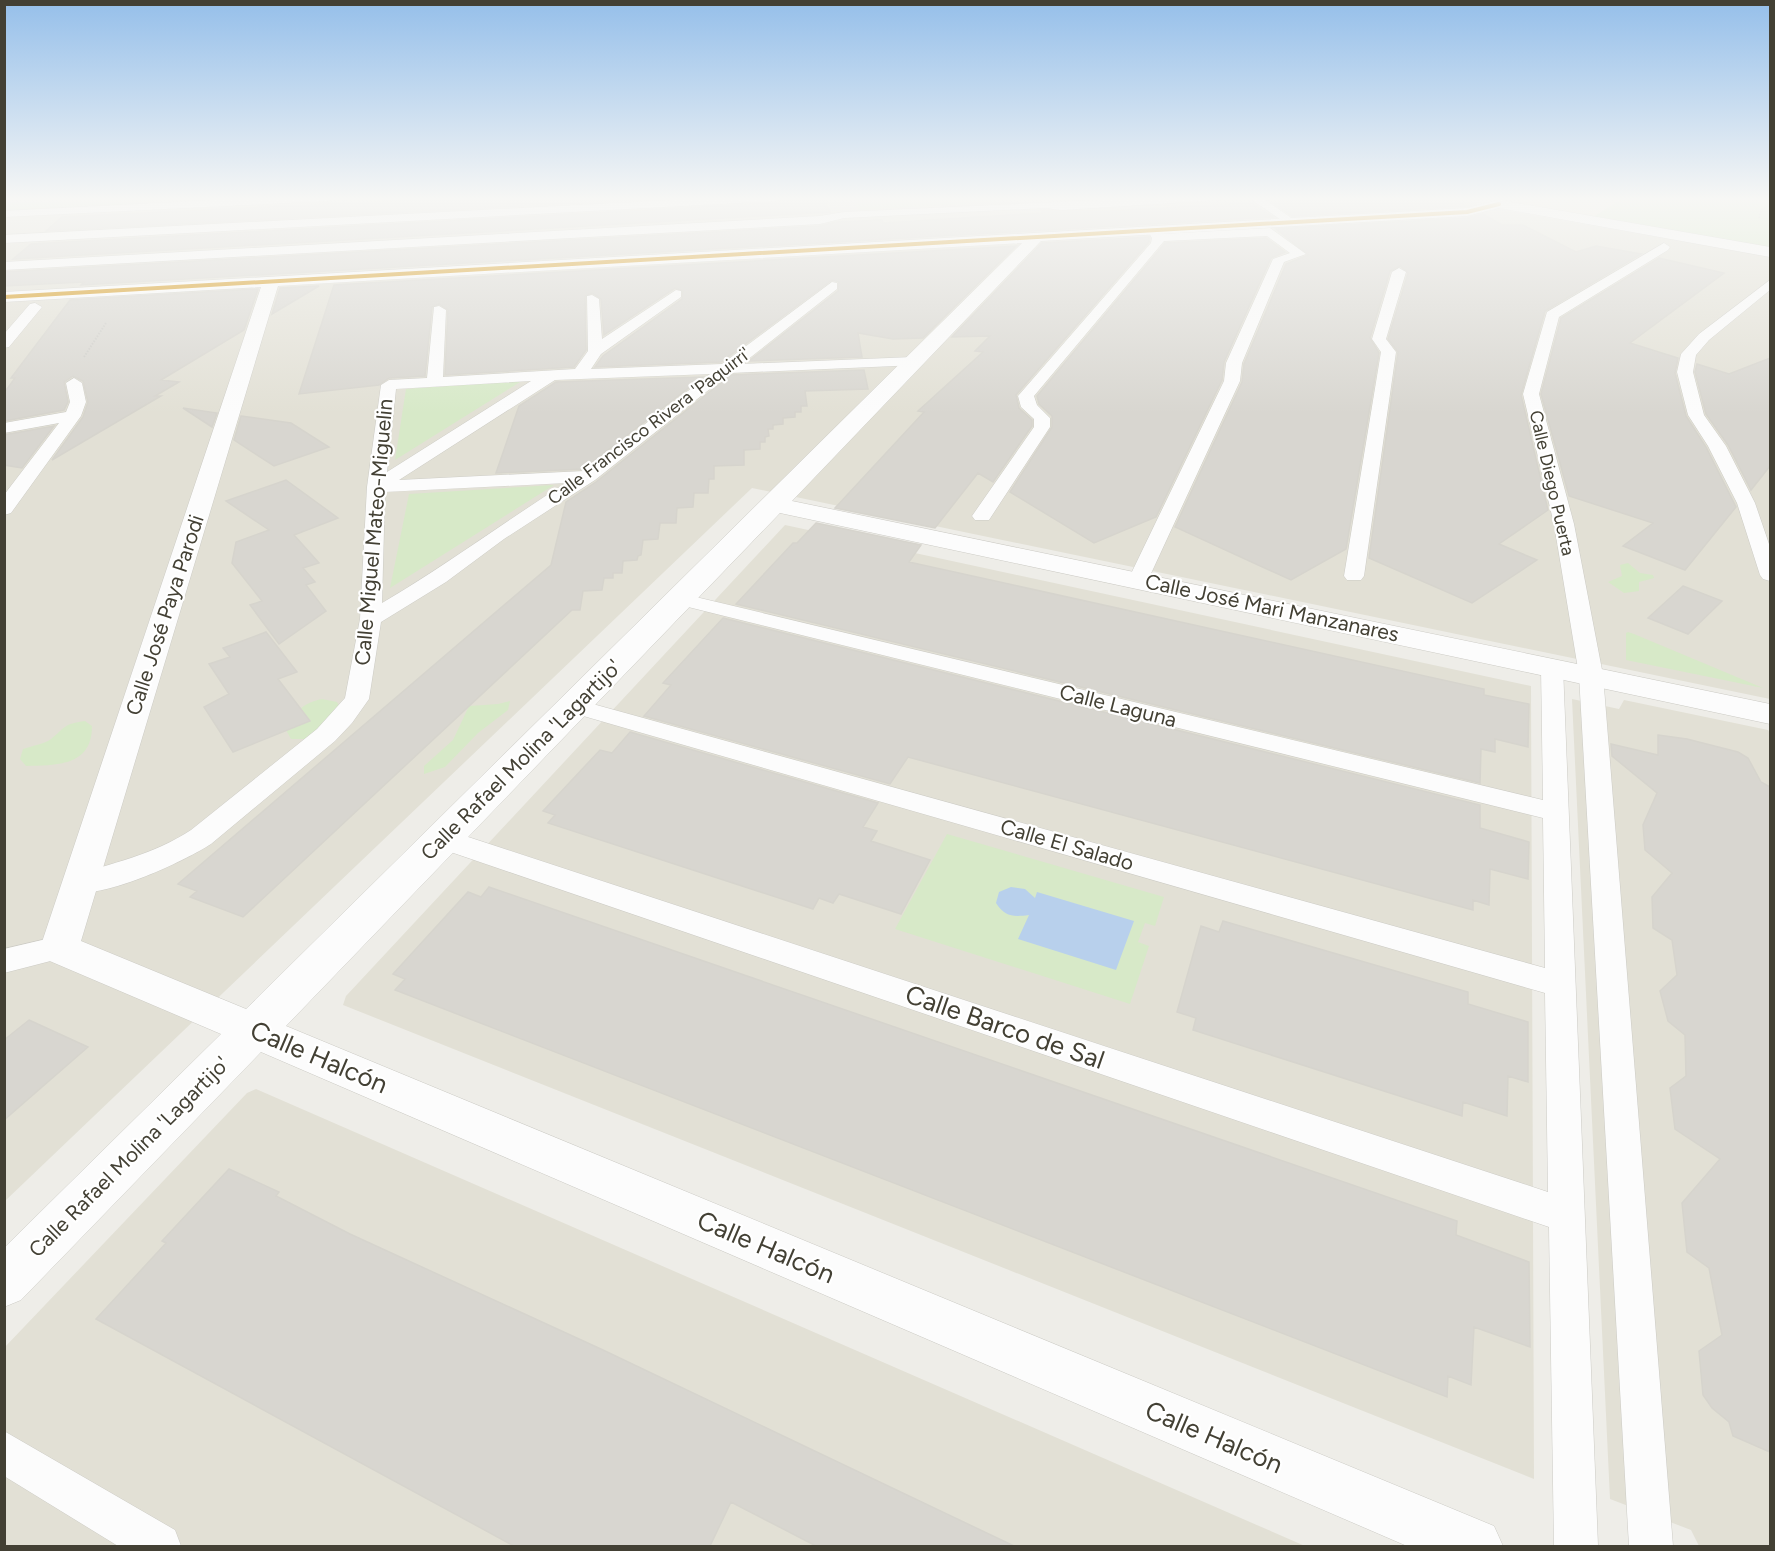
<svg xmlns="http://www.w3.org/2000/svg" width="1775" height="1551" font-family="Figtree,sans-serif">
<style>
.residential{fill:#e2e0d5}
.commercial{fill:#f1ebda}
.green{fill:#d7e9c8}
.water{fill:#b8d0ec}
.building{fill:#d8d6d0;stroke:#d6d4cd;stroke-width:1.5}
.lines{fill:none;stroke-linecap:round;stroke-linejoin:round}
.service-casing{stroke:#cccbc5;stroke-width:1}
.minor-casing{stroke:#cccbc5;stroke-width:1}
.path-far1{stroke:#cccbc6;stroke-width:1.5;stroke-dasharray:1.5 1.5;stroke-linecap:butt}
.path{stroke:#cccbc6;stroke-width:2;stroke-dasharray:1.5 1.5;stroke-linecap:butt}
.service{fill:#fcfcfc;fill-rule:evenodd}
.minor{fill:#fcfcfc;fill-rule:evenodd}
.bus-1-casing{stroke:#fff;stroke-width:6}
.bus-1{stroke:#d3920a;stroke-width:4}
.labels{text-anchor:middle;stroke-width:4.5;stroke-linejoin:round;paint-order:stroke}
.far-street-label{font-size:18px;fill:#434034;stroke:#fff}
.street-label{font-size:21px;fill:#434034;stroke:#fff}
.near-street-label{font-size:26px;fill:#434034;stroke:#fff}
</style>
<rect width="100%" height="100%" fill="#eeede8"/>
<path class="residential" d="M5 197H1481L1476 205 1770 257V699L752 488 5 1201Z
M785 525 1531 686 1534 1479 343 1005 346 996Z
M1572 699 1619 709 1624 700 1768 730 1770 733V1546H1699L1691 1530 1610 1499Z
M256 1089 1305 1546H5L4 1348 247 1093Z"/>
<path class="commercial" d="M1520 197H1625L1593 217 1519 203Z"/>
<path class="green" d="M852 197H992L996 202 859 210Z
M1625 197H1770V248L1593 217Z
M154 199 150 204 5 212V203Z
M518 381 520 382 395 460 406 389Z
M554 485 390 588 409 494Z
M1628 563 1640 573 1653 575 1654 578 1639 582V591L1624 593 1608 582 1622 576 1620 565Z
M1628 632 1634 634 1763 688 1626 660V633Z
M322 699 337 702 343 713 315 739H291L286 730C294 712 303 703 322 699Z
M510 701 508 710 478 733 445 767 424 774V766L453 740 469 706 498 704Z
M85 721 92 726C92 766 58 765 26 766L20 759 23 749C31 746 45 744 51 739 66 727 63 724 85 721Z
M947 834 1164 897 1155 926 1145 923 1138 942 1149 946 1130 1004 895 929Z"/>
<path class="water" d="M1011 887 1025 889 1035 898 1037 892 1134 921 1116 970 1018 939 1029 915C1013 917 1005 917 996 903L999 892Z"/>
<path class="building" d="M475 197H688L46 231 62 217Z
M783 197H823L830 212 13 259 31 244 775 203Z
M1363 197H1450L1467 206 1292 216 1272 202Z
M1252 203 1273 217 81 285 84 282 4 286V272L820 226 836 222 882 220 883 223 1043 213 1041 210 1107 211Z
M1483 214 1502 225H1523L1576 252 1596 246 1641 254 1545 311 1521 395 1548 510 1499 544 1537 560 1472 603 1369 558 1398 352 1388 339 1408 273 1400 266 1390 271 1370 338 1379 353 1346 549 1291 580 1175 527 1242 382 1244 364 1286 264 1308 255 1276 229 1467 218Z
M1149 237V242L1016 395 1019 408 1032 420V426L993 482 978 473 935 528 835 508 924 412 918 411 983 352 975 351 990 336 952 337 1042 243Z
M1266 238 1285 252 1271 258 1224 362 1222 380 1156 517 1094 543 1010 492 1052 427V416L1039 404 1037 396 1165 243Z
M1016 246 923 338 893 339 858 333 862 357 749 361 838 291 839 282 832 280 721 362 595 367 603 356 682 299 683 291 675 288 604 335 601 299 592 293 585 296 586 350 574 367 445 375 448 310 439 304 432 307 425 376 389 378 379 385 299 394 334 285Z
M1659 258 1724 273 1630 343 1678 358 1675 373 1686 416 1706 447 1736 507 1685 570 1623 546 1653 523 1569 496 1541 394 1561 318Z
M319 286 272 314 280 288Z
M258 289 244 330 161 380 179 382 155 396H161L52 460 83 417 88 402 83 381 73 376 64 382 68 402 64 410 4 421V393L15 378H11L70 300Z
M1770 358V466L1751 490 1728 445 1706 414 1695 372 1697 364 1729 374Z
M864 370 868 389 805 391 807 406H801V412H795V417L783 418V424L773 425V429H768L769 436 765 437V442H760V449L744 450V465L714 466V479H709L708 493H694L693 507 677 508 676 523H660L658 539 643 540 641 555 638 556 637 560 623 561 622 573H613V578H604L602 590 583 591 580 610H572L243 917 190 897 197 891 178 884 551 565 566 502 596 482 731 375Z
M703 377 583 469 496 473 519 406 556 382Z
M183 408 217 413 212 427Z
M241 416 291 423 329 447 274 466 234 440Z
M54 426 22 468 4 465V435Z
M286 480 338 518 294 535 319 563 303 568 315 582 306 585 326 611 279 644 250 605 262 601 232 563 236 542 269 530 226 501Z
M816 523 921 545 909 562 1484 689V695L1529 704 1528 747 1495 739V752L1481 749 1480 783 736 604 793 543H797Z
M1683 586 1722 601 1688 634 1648 618Z
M723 618 1480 805V828L1529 842 1528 879 1490 869 1489 905 1473 900V910L908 757 890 784 644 716 671 685 663 683Z
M266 632 297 672 278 679 310 721 233 752 204 707 229 694 209 664 230 657 223 648Z
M630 732 878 803 863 827 877 831 871 841 930 860 901 914 839 894 833 903 819 898 813 909 548 823 555 815 543 811 600 750 612 753Z
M1658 735 1687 739 1738 752 1748 758 1761 782 1770 787V1452L1733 1436 1729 1422 1712 1408 1703 1395 1699 1351 1722 1335 1709 1268 1687 1252 1682 1203 1720 1159 1675 1129 1670 1088 1686 1076 1685 1035 1668 1021 1660 991 1677 975 1672 940 1653 928 1652 897 1672 873 1645 850 1643 825 1657 793 1612 756 1611 744 1658 755Z
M489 887 1457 1221 1456 1235 1529 1262 1530 1347 1474 1327 1471 1385 1448 1376 1447 1397 395 990 405 979 393 974 468 892 481 897Z
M1223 921 1468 992V1004L1528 1022V1082L1508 1076 1507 1116 1463 1102 1462 1116 1193 1030 1196 1018 1177 1012 1201 926 1219 932Z
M29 1020 88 1047 4 1120V1040Z
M229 1169 279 1192 276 1196 350 1234 603 1350 1014 1546H816L731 1502 710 1546H514L96 1319 166 1243 162 1241Z"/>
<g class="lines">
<defs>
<path id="service" d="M278 197H351L345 200 4 217V211Z
M731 197 781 198 775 201 4 243V235Z
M1166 197H1225L1219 200 1062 210 1045 208 844 218 820 224 4 270V262L820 216 844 212Z
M1248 197H1261L1297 222 1287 224Z
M1486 197H1507L1509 199 1503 202Z
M1153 226 1162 234 1270 228 1306 254 1284 262 1242 363 1240 381 1148 580 1145 584H1131L1128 580 1224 381 1226 363 1273 259 1290 253 1267 236 1164 241 1034 396 1037 405 1050 418V427L989 520H975L972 516 1034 427V419L1021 407 1018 396 1151 243 1152 238 1147 230Z
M1664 243 1670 247 1668 250 1559 317 1539 394 1574 524 1603 675 1673 1546H1629L1579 675 1554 524 1523 394 1547 312Z
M1399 268 1406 272 1386 339 1396 352 1364 576 1361 580H1347L1344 576 1381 352 1372 339 1392 272Z
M1770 280V290L1709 340 1696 355 1693 372 1704 415 1726 446 1755 503 1770 547V581L1763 579 1760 575 1737 503 1708 446 1688 415 1677 372 1681 354 1699 334Z
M832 282 837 283V289L742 364 913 357 918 359 921 362 918 365 730 373 595 480 504 539 446 582 381 622 369 699 352 723 335 741 211 844C183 862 100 901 69 891L65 884 69 877C112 863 153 855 191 830L317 729 345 698 360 619 367 487 381 385 389 380 427 378 434 307 439 306 446 310 443 377 575 369 588 351 587 296 592 295 599 299 602 339 676 290 681 291V297L601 354 591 369 722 364ZM710 374 584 471 399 480 555 380ZM531 381 387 472 396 389ZM566 483C504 522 445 566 382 603L385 492Z
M35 303 42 307 9 347 4 348V334L30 304Z
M74 378 82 383 86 402 81 416 11 513 4 515V495L59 423 4 433V423L66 412 70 402 66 383Z
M679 593 1543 800 1541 667 1544 662H1560L1563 667 1598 1546H1554L1549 1227 433 846 429 839 433 832 443 829 453 832 1548 1192 1545 993 566 711 562 706 566 701 574 699 582 701 1545 968 1543 818 672 603 668 599 672 595Z
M59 936 70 940 74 948 70 956 4 973V949Z
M4 1431 175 1530 181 1546H118L4 1476Z"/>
<path id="minor" d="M1499 200 1770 247V257L1499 208 1467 216 1041 241 792 501 1770 704V724L780 513 286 1026 1494 1526 1503 1546H1407L261 1052 21 1300 4 1307V1248L221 1034 45 959 40 948 261 287 4 302V292L1467 208ZM1022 243 246 1009 81 941 278 286Z"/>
</defs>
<use href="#service" class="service-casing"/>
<use href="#minor" class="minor-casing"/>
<path class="path-far1" d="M1759 218 1761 210 1770 205"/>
<path class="path" d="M84 357 106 323"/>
<use href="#service" class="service"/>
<use href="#minor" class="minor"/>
<defs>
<path id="bus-1" d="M4 297 1467 212 1499 204"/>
</defs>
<use href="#bus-1" class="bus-1-casing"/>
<use href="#bus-1" class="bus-1"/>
</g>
<linearGradient id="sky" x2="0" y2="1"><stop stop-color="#95bfea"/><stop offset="0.48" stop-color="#f7f7f5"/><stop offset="1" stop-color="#f7f7f5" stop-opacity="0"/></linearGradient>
<rect width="1775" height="414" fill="url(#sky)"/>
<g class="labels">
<g class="far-street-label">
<text transform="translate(649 426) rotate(-37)" y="6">Calle Francisco Rivera 'Paquirri'</text>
<text transform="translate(1552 483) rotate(77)" y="6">Calle Diego Puerta</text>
</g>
<g class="street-label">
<text transform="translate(374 532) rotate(-85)" y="7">Calle Miguel Mateo-Miguelin</text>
<text transform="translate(1272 608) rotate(12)" y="7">Calle José Mari Manzanares</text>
<text transform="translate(165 615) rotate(-72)" y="7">Calle José Paya Parodi</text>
<text transform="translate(1118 706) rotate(14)" y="7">Calle Laguna</text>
<text transform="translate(521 760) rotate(-45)" y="7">Calle Rafael Molina 'Lagartijo'</text>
<text transform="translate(1067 845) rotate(16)" y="7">Calle El Salado</text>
<text transform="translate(129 1157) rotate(-45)" y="7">Calle Rafael Molina 'Lagartijo'</text>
</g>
<g class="near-street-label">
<text transform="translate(1005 1027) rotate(19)" y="9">Calle Barco de Sal</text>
<text transform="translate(319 1057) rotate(23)" y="9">Calle Halcón</text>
<text transform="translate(766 1247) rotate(23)" y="9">Calle Halcón</text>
<text transform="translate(1214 1437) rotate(23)" y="9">Calle Halcón</text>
</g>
</g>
<rect width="1775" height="1551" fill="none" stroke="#434034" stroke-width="12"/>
</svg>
